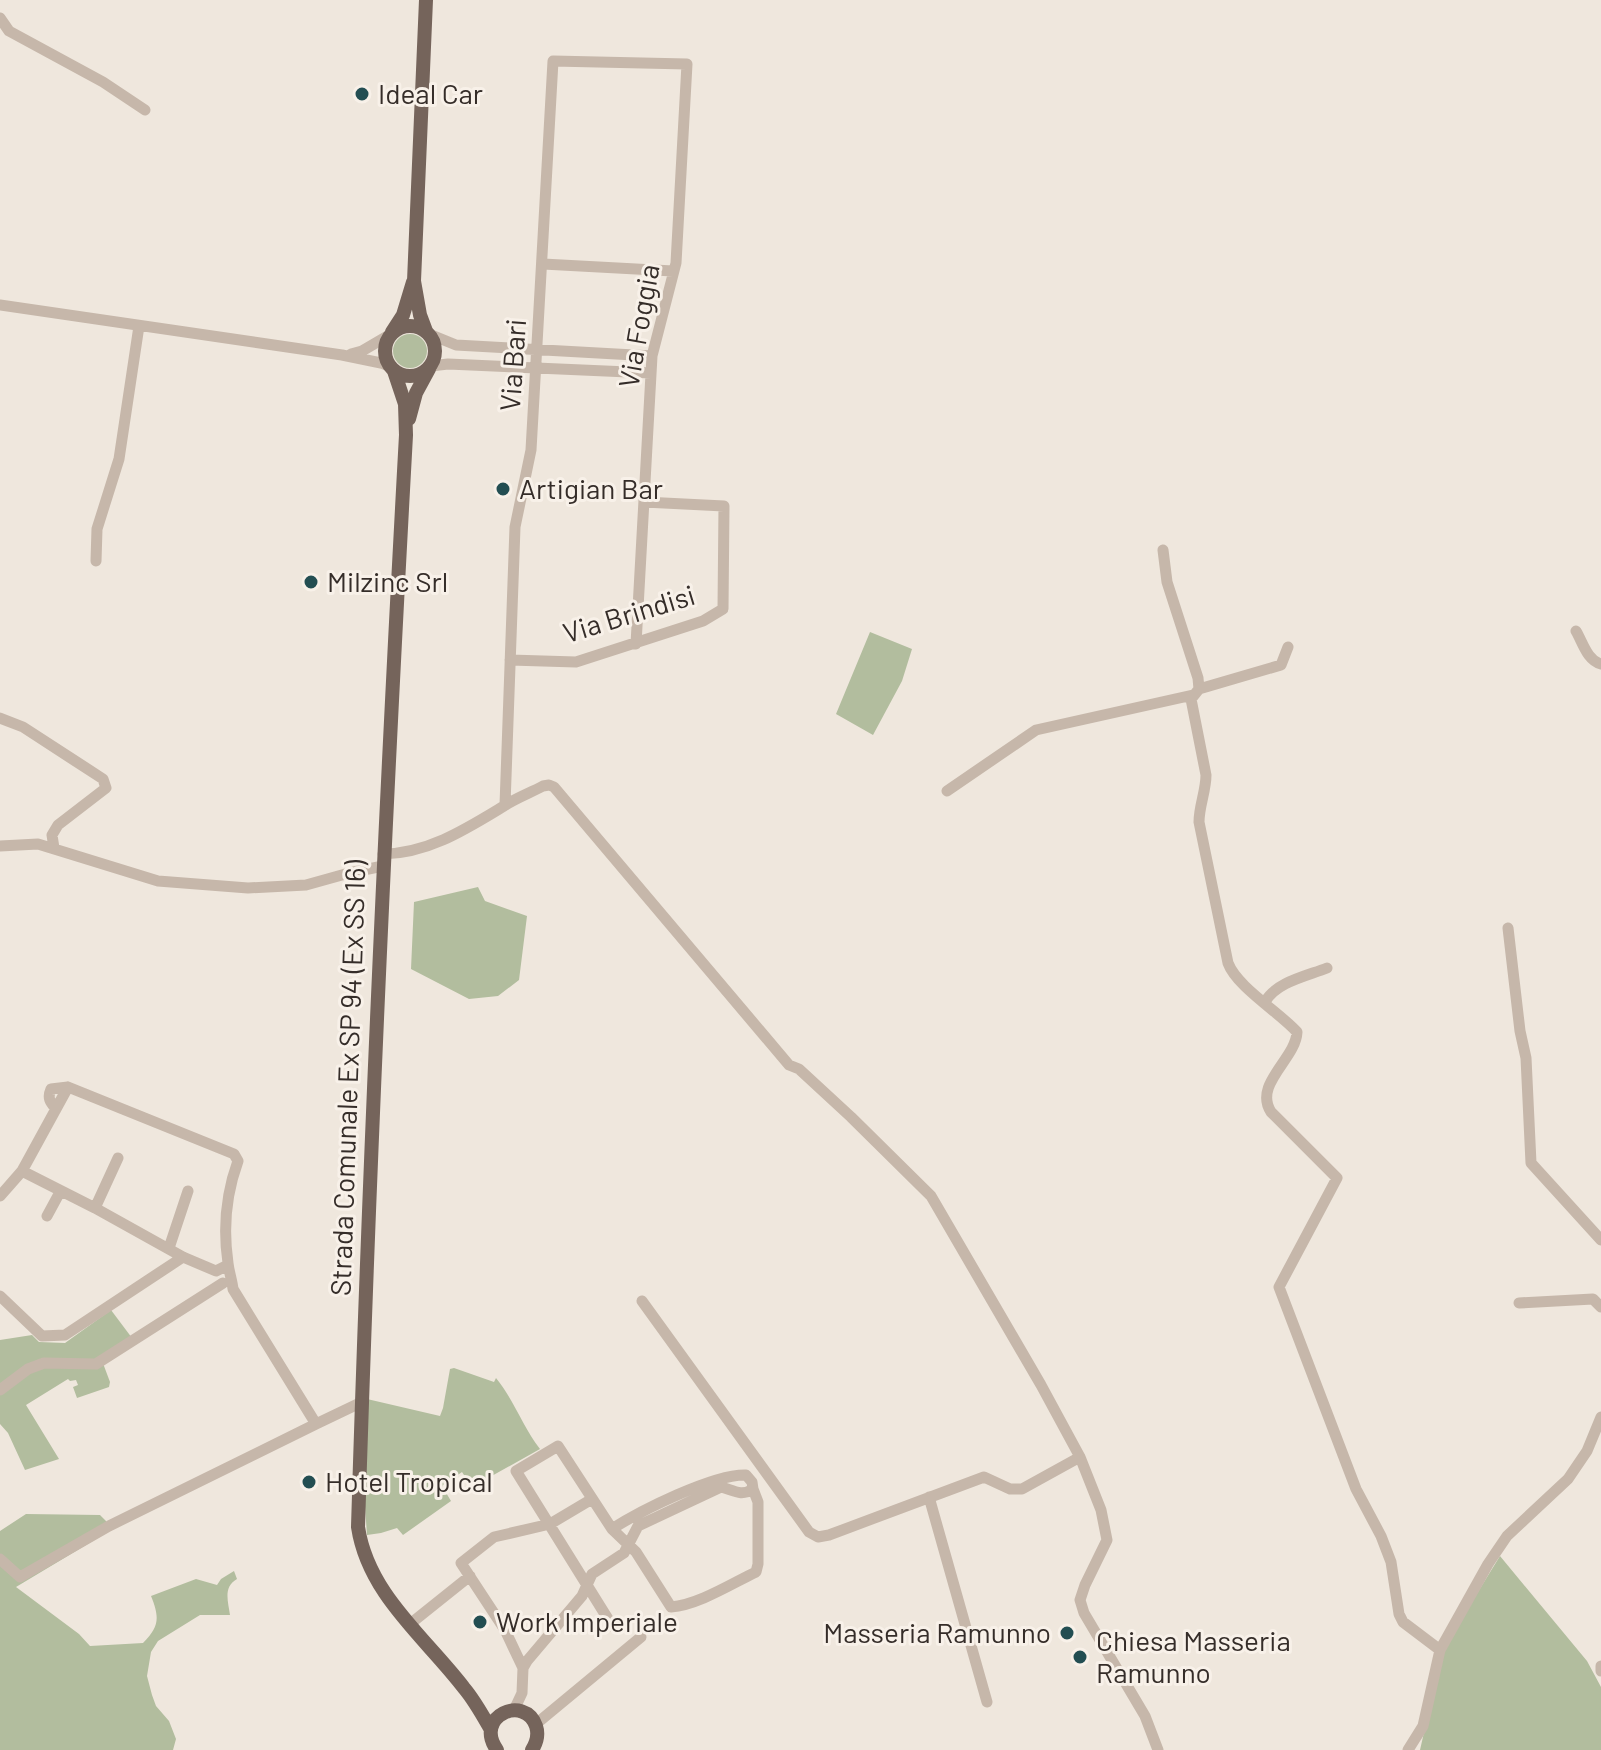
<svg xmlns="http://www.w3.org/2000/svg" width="1601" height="1750" font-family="Barlow,sans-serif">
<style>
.green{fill:#b2bd9e}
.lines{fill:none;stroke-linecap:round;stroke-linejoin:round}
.minor{stroke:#c6b7aa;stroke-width:11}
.major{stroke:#75645b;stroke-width:14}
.poi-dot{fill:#234e52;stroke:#f8f1e9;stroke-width:3}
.labels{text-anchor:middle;stroke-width:6;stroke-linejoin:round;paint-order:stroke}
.poi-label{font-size:28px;fill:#352d29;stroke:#f8f1e9;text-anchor:start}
.street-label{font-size:28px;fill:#352d29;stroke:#f8f1e9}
</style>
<rect width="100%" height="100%" fill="#efe7dd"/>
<path class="green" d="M393 351a17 17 0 1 1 34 0a17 17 0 1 1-34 0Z
M870 632 912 649 902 681 873 735 836 714Z
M478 887 485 901 527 916 519 980 498 996 469 999 411 969 414 902Z
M111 1310 132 1338 101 1358 110 1382 109 1387 77 1398 73 1387 78 1385 76 1380 70 1381 68 1379 26 1405 59 1459 25 1470 8 1433 0 1424V1340L32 1335 39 1342 65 1343Z
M454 1368 494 1382 496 1378C514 1400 523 1427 540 1449L472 1487 462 1472 442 1486 451 1501 403 1535 397 1528 381 1533 367 1535 364 1492 367 1399 440 1416 443 1408 450 1369Z
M26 1514 100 1515 106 1521V1533L16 1587 79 1634 90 1646 143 1643C159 1627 160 1618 151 1596L196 1579 217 1585 221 1579 234 1571 237 1579C223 1587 228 1601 230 1615H200L158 1641 151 1652 147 1676 152 1695 156 1706 169 1721 176 1739 173 1750H0V1531Z
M1500 1556 1587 1661 1601 1687V1750H1420L1441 1658 1457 1626Z"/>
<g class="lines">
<path class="minor" d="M0 18 9 31 103 82 145 110
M543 264 673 271
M0 305 342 355 381 363 391 367
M429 334 456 345 652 356
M351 354 362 351 391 334
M431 366 448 364 651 373
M1163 550 1167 582 1198 678 1199 689 1191 699 1206 775C1206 791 1199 806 1199 822L1228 963C1237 987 1279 1012 1297 1032 1296 1059 1253 1084 1271 1112L1337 1178 1279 1287 1356 1489 1381 1536 1391 1562 1399 1614 1403 1622 1440 1650
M96 561 97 529 119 459 139 326
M1576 631C1583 643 1587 660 1601 664
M510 660 576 662 703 621 723 609 724 506 644 502
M1199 689 1281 665 1288 647
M0 718 23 727 103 779 106 788 58 825 52 835 54 848
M947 791 1036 730 1193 695
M505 805 515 527 531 450 553 61 687 64 676 263 652 356 636 644
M0 846 38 844 158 881 248 888 306 885 349 873 383 866
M383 854C429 853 466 829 504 806 516 798 530 793 543 786L549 785 554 787 789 1065 799 1069 851 1117 931 1196 1041 1385 1080 1457 1101 1510 1107 1540 1085 1585 1080 1600 1084 1613 1145 1716 1158 1750
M1508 928 1520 1031 1526 1058 1531 1163 1601 1240
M1265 1002C1276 982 1307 976 1327 968
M56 1109C50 1102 47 1098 51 1089L68 1087 234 1154 238 1161C226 1194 223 1229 228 1263 229 1272 232 1280 233 1289L316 1424 362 1402
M22 1171 95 1208 183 1257 216 1271 228 1265
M0 1196 22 1171 68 1087
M95 1208 118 1158
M47 1216 60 1192
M169 1248 188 1191
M0 1296 42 1336 65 1335 183 1257
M642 1301 809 1532 818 1537 829 1535 984 1477 1010 1489H1022L1080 1457
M1519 1303 1593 1299 1601 1307
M0 1390 28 1369 44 1363 96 1364 223 1283
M929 1497 987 1702
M0 1559 20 1577 109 1526 316 1424
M410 1624 470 1576
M613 1627 516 1471 558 1446 612 1529 636 1552 671 1607C698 1605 731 1584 756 1572L758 1564V1502L753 1489
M1601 1666V1671
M523 1668 505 1630 461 1563 494 1537 550 1524 592 1499
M514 1710 522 1693 523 1668 527 1661 582 1596 592 1574 624 1553 638 1526 721 1487C733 1490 741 1497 753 1489L752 1482 746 1475C713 1474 640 1511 612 1529
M536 1724 641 1637
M1408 1750 1423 1726 1440 1650 1488 1564 1507 1536 1568 1479 1587 1451 1601 1417"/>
<path class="major" d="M385 351a25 25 0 1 1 50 0a25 25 0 1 1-50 0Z
M426 331 420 315 414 281 426 0
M392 332 403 315 413 282
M394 371 405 404 406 435C386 799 369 1163 358 1527 368 1594 425 1637 464 1688 475 1701 483 1716 491 1730
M409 419 416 393 429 369
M497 1750C473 1716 525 1694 536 1726 539 1735 537 1742 532 1750"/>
</g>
<g class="poi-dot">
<circle cx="362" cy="94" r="8"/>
<circle cx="503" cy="489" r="8"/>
<circle cx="311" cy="582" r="8"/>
<circle cx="309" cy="1482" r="8"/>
<circle cx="480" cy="1622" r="8"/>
<circle cx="1067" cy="1633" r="8"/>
<circle cx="1080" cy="1657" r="8"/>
</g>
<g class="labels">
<g class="poi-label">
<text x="378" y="104">Ideal Car</text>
<text x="519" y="499">Artigian Bar</text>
<text x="327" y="592">Milzinc Srl</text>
<text x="325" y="1492">Hotel Tropical</text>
<text x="496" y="1632">Work Imperiale</text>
<text x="1051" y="1643" text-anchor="end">Masseria Ramunno</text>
<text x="1096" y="1651">Chiesa Masseria<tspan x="1096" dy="32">Ramunno</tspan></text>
</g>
<g class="street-label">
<text transform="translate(639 326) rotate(-80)" y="10">Via Foggia</text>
<text transform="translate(513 365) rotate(-86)" y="10">Via Bari</text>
<text transform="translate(629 614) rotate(-17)" y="10">Via Brindisi</text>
<text transform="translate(348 1078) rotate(-88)" y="10">Strada Comunale Ex SP 94 (Ex SS 16)</text>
</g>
</g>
</svg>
